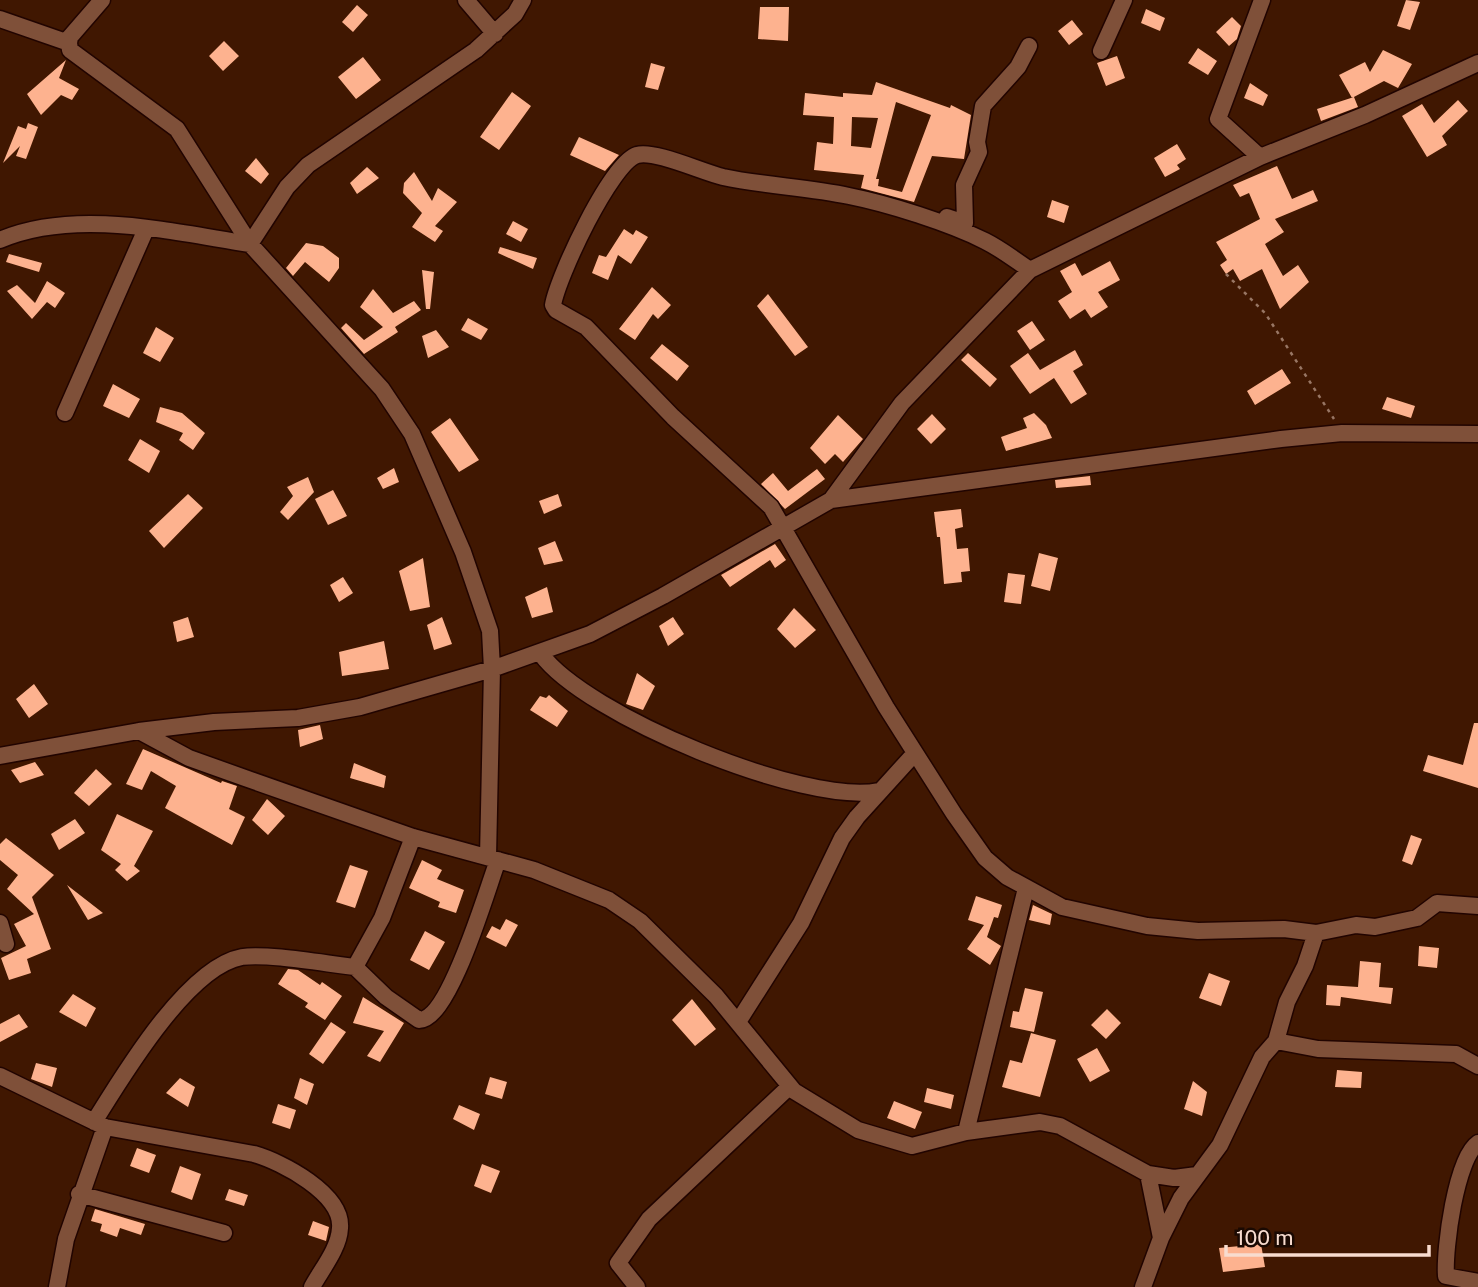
<svg xmlns="http://www.w3.org/2000/svg" width="1478" height="1287" font-family="'Public Sans',sans-serif">
<style>
.building{fill:#fdb28f;fill-rule:evenodd}
.lines{fill:none;stroke-linecap:round;stroke-linejoin:round}
.minor-casing{stroke:#210400;stroke-width:19}
.path{stroke:#987664;stroke-width:2.5;stroke-dasharray:3.5 5;stroke-linecap:butt}
.minor{stroke:#7f5039;stroke-width:16}
</style>
<rect width="100%" height="100%" fill="#401701"/>
<path class="building" d="M1406 0 1420 2 1410 30 1397 26Z
M357 5 368 15 353 32 342 22Z
M760 7H789L788 41 758 39Z
M1146 9 1165 18 1160 31 1141 23Z
M1232 17 1241 26 1237 39 1229 46 1216 32Z
M1072 20 1083 34 1069 45 1058 31Z
M224 41 239 56 223 71 209 56Z
M1198 48 1217 61 1208 75 1188 63Z
M1383 50 1412 64 1398 88 1384 81 1352 98 1339 75 1365 62 1370 72Z
M1117 56 1125 78 1106 86 1097 63Z
M363 57 381 80 356 99 338 77Z
M66 60 59 78 79 89 72 100 61 95 41 115 27 94Z
M651 63 665 67 658 90 645 87Z
M876 82 950 108 951 105 971 115 964 159 932 156 914 202 861 188 864 175 814 170 817 142 833 144 834 117 803 115 805 93 843 97V93L872 95ZM896 102 931 115 902 192 878 186 879 179H876ZM852 117 878 118 871 148 851 146Z
M1250 83 1268 95 1263 106 1244 98Z
M512 92 531 106 499 150 480 137Z
M1354 97 1358 107 1321 121 1317 109Z
M1458 100 1468 111 1442 136 1447 145 1427 157 1402 116 1422 104 1434 123Z
M28 123 38 127 26 159 16 156 20 146 3 163 18 126 26 129Z
M579 137 619 155 605 171 570 155Z
M1177 144 1186 159 1177 165 1180 169 1165 177 1154 158Z
M256 158 269 174 261 184 245 171Z
M1277 166 1292 199 1313 190 1318 201 1275 219 1284 232 1265 244 1283 276 1298 265 1309 282 1280 309 1262 269 1240 281 1233 269 1226 274 1220 265 1227 260 1216 242 1260 219 1249 193 1240 197 1233 185Z
M367 167 379 178 357 194 350 183Z
M414 172 432 201 438 188 457 202 435 226 443 231 435 242 412 227 422 213 403 193 404 183Z
M1052 200 1069 206 1064 223 1047 217Z
M513 221 528 229 521 242 506 234Z
M624 229 633 235 636 230 648 237 631 264 618 255 608 280 592 273 599 255 606 257Z
M306 243 323 246 339 258V268L329 282 305 262 293 276 286 268Z
M500 247 537 258 533 269 498 253Z
M9 254 42 263 39 272 6 262Z
M1110 261 1120 280 1098 292 1108 307 1091 318 1085 309 1070 319 1058 301 1072 292 1060 271 1075 263 1082 276Z
M422 270 434 272 430 309H426Z
M47 281 65 293 55 308 47 302 32 319 7 291 17 285 35 303Z
M652 287 671 305 658 319 653 314 635 340 619 329Z
M373 289 393 313 414 301 421 310 395 327 398 332 364 354 341 328 346 323 364 340 383 327 360 307Z
M768 294 808 347 795 356 757 306Z
M468 318 488 329 481 340 461 330Z
M1032 321 1045 340 1030 350 1017 331Z
M156 327 174 338 160 362 143 353Z
M436 330 449 347 428 358 422 336Z
M662 344 689 366 677 381 650 358Z
M1075 350 1083 365 1073 371 1087 394 1071 404 1054 378 1030 394 1010 366 1028 353 1040 370Z
M968 353 997 379 990 387 961 360Z
M1282 369 1291 383 1255 405 1247 391Z
M113 384 140 399 129 418 103 406Z
M1387 397 1415 406 1411 418 1382 409Z
M160 407 182 413 205 433 193 450 179 440 183 433 156 422Z
M1034 413 1046 425 1052 438 1006 451 1001 437 1027 428 1023 418Z
M932 414 946 429 931 444 917 429Z
M838 415 863 439 843 462 835 454 825 464 810 448Z
M450 418 479 460 459 472 431 432Z
M140 439 160 451 149 473 128 460Z
M394 468 399 482 383 489 377 478Z
M817 469 825 479 785 509 761 484 773 473 788 491Z
M1090 476 1091 485 1056 488 1055 480Z
M308 477 314 492 288 520 280 512 293 496 287 487Z
M333 490 347 516 328 525 315 499Z
M188 494 203 508 164 548 149 531Z
M558 494 562 506 544 514 539 501Z
M961 509 963 527 955 529 957 549 968 548 970 571 961 572 962 582 944 584 940 537H937L934 512Z
M555 541 563 561 544 565 538 548Z
M775 544 786 560 775 568 770 560 730 587 721 575Z
M1039 553 1058 558 1050 591 1031 586Z
M423 558 430 607 410 611 399 571Z
M1008 573 1025 575 1021 604 1004 602Z
M343 577 353 593 339 602 330 585Z
M547 587 553 612 532 618 525 597Z
M794 608 816 630 795 648 777 629Z
M188 617 194 637 177 642 173 622Z
M442 617 452 644 434 650 427 625Z
M673 617 684 634 668 646 659 626Z
M384 641 389 669 342 676 339 652Z
M637 673 655 686 643 710 626 704Z
M34 684 48 704 29 718 16 699Z
M549 695 568 711 557 727 530 710 540 696 546 698Z
M1474 723H1478V788L1423 771 1428 755 1463 765Z
M320 725 323 739 300 747 298 730Z
M143 749 221 783 222 781 237 786 229 809 245 817 232 845 165 808 176 786 151 771 142 790 126 784Z
M35 762 44 775 20 783 11 770Z
M354 763 386 776 384 788 350 778Z
M96 769 112 784 89 806 74 793Z
M267 799 285 816 268 835 252 820Z
M117 814 153 831 134 866 140 871 127 881 115 870 121 864 101 850Z
M75 819 85 833 59 850 51 834Z
M1411 835 1422 839 1412 865 1402 861Z
M6 838 54 875 32 897 51 949 27 959 31 973 9 980 1 958 26 946 14 924 34 914 7 889 18 875 0 860V844Z
M422 860 442 870 437 879 464 890 456 913 438 907 440 902 409 888Z
M350 865 368 871 355 908 336 902Z
M67 885 103 913 88 920Z
M976 896 1002 905 998 918 994 917 987 937 1001 946 990 965 967 949 984 925 968 920Z
M1033 905 1052 914 1050 925 1029 920Z
M506 919 518 925 506 947 486 937 492 926 500 930Z
M425 931 445 942 429 970 410 960Z
M1419 946 1439 948 1437 968 1418 966Z
M1360 961 1381 963 1379 987 1393 988 1391 1004 1341 997 1340 1006 1326 1005 1327 985 1358 987Z
M288 969 298 970 320 985 322 982 342 996 325 1020 305 1007 308 1003 278 984Z
M1209 973 1230 981 1221 1006 1199 998Z
M1025 988 1043 992 1034 1032 1010 1027 1013 1011 1019 1012Z
M73 994 96 1008 86 1027 59 1012Z
M363 997 404 1023 380 1062 367 1056 384 1031 353 1023Z
M692 999 716 1029 695 1046 672 1020Z
M1107 1009 1121 1023 1106 1039 1091 1025Z
M19 1014 28 1027 0 1042V1024Z
M331 1022 346 1032 323 1064 309 1054Z
M1031 1033 1056 1040 1040 1097 1002 1087 1010 1060 1022 1063Z
M1097 1048 1110 1071 1090 1082 1077 1059Z
M36 1063 57 1068 52 1087 31 1079Z
M1337 1070 1362 1072 1361 1088 1335 1087Z
M490 1077 507 1082 502 1099 485 1094Z
M180 1078 195 1087 188 1107 166 1093Z
M300 1078 314 1084 307 1105 294 1098Z
M1193 1081 1207 1092 1202 1116 1184 1109Z
M927 1088 954 1095 951 1109 924 1102Z
M894 1101 922 1112 915 1129 887 1118Z
M278 1104 296 1110 290 1129 272 1123Z
M459 1105 480 1114 474 1130 453 1119Z
M137 1148 156 1155 149 1173 130 1166Z
M482 1164 500 1171 491 1193 474 1186Z
M180 1166 201 1174 192 1200 171 1192Z
M229 1189 248 1195 244 1206 225 1200Z
M95 1209 145 1224 141 1235 120 1228 117 1237 100 1231 102 1224 91 1221Z
M313 1221 329 1227 326 1241 308 1235Z
M1261 1244 1265 1267 1223 1272 1219 1248Z"/>
<g class="lines">
<defs>
<path id="minor" d="M466 0 495 34
M0 19 69 43 70 50 177 129 250 244 382 389 412 434 463 552 490 631 492 669 488 857
M69 43 70 37 102 0
M1101 51 1124 0
M1260 157 1218 119 1262 0
M947 217 965 223 964 185 979 152 977 142 983 106 1018 67 1029 46
M0 240C75 208 172 232 250 244L287 187 308 165 476 50 515 14 523 0
M1030 270C1015 260 1001 249 985 241 949 223 889 204 849 196 808 187 765 186 723 177 702 172 655 150 637 155 611 163 558 276 553 305L556 310 586 327 673 417 771 507 886 707 954 814 985 858 1007 877 1062 907 1147 926 1198 931 1284 929 1316 933 1356 925 1375 927 1417 918 1437 903 1478 906
M65 413 146 229
M831 500 902 403 1030 270 1260 157 1365 115 1478 63
M541 654C585 715 805 806 879 791
M139 731 189 758 245 778 413 837 534 870 609 900 640 921 716 996 794 1091 858 1130 912 1146 966 1132 1040 1122 1060 1126 1148 1174 1174 1178 1197 1175
M0 756 139 731 214 722 298 718 360 707 492 669 590 634 663 596 831 500 1281 439 1342 433 1478 434
M413 837 382 918 355 967 386 997 419 1020C450 1020 487 889 498 860
M0 923 6 944
M738 1022 801 923 842 838 857 817 915 753
M1276 1041 1318 1049 1456 1054 1478 1066
M0 1076 105 1127 254 1154C282 1162 343 1194 340 1228 339 1249 321 1270 312 1287
M94 1122C122 1077 187 967 242 957 267 953 327 964 355 967
M966 1132 1026 888
M1478 1143C1456 1158 1444 1249 1446 1276L1478 1282
M1148 1174 1161 1238
M79 1194 224 1233
M57 1287 66 1239 105 1127
M637 1287 618 1263 649 1219 789 1087
M1143 1287 1161 1238 1181 1198 1220 1145 1262 1057 1276 1041 1287 1002 1305 966 1316 933"/>
</defs>
<use href="#minor" class="minor-casing"/>
<path class="path" d="M1226 274 1265 313 1334 419"/>
<use href="#minor" class="minor"/>
</g>
<path d="M1226 1245v10h203v-10" fill="none" stroke="#f8dccf" stroke-width="3.5"/>
<text x="1236" y="1245" font-size="21" fill="#f8dccf" stroke="#1a0902" stroke-width="5" paint-order="stroke">100 m</text>
</svg>
